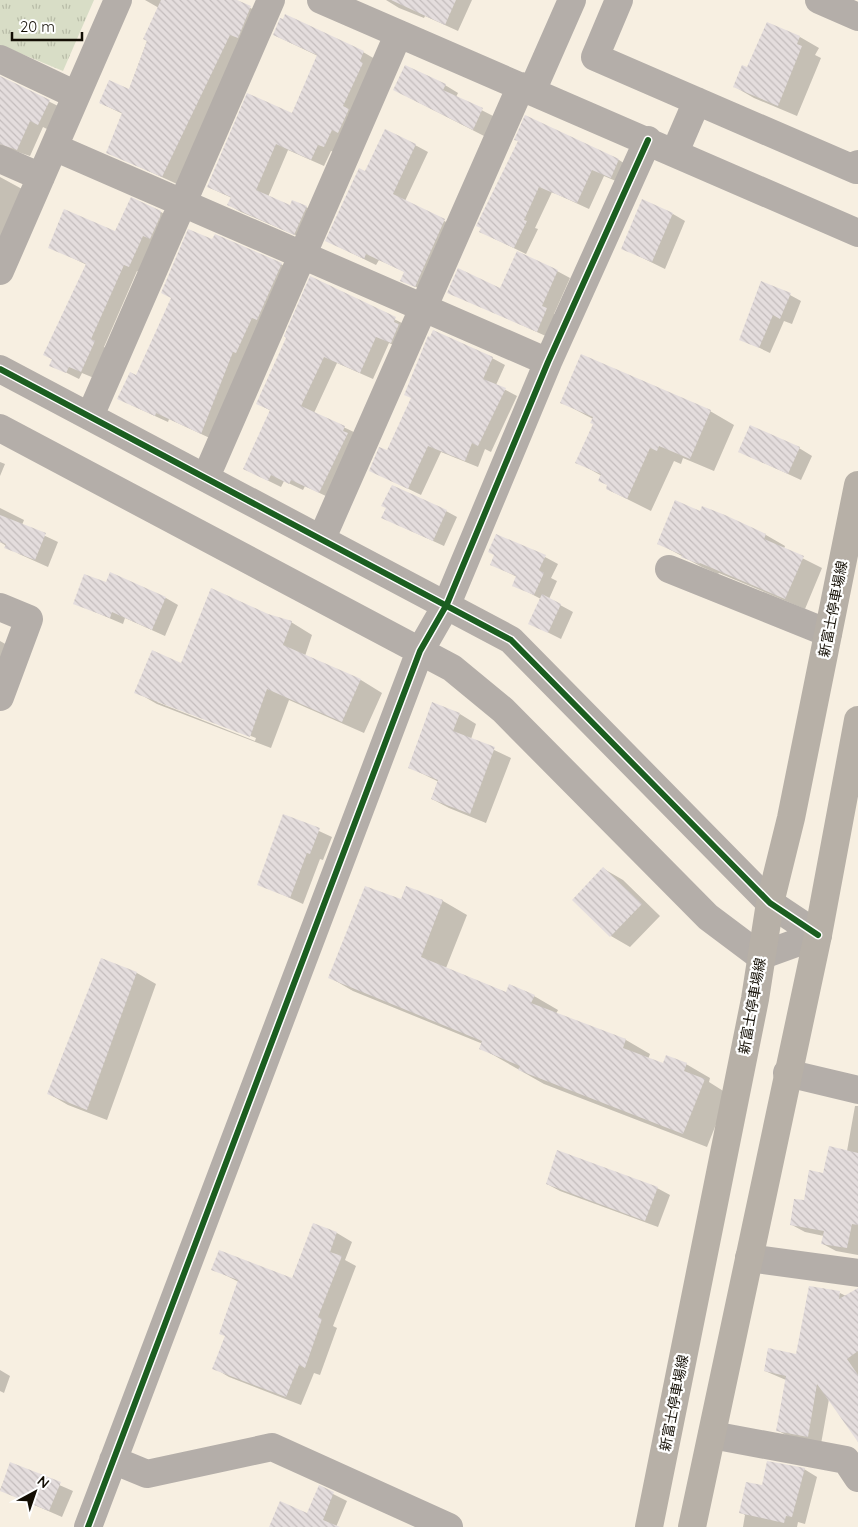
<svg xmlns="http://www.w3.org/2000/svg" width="858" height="1527" font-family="Quicksand,'Noto Sans JP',sans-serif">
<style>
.park{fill:url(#park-tufts)}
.shadow{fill:#0003;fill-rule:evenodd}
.building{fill:url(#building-back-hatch)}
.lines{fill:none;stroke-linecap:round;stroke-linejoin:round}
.minor{stroke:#b4aea9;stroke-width:28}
.major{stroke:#b7b0a7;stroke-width:28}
.cycleway-casing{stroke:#fff;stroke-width:9}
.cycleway{stroke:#1b5e20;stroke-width:6}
.labels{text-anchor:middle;stroke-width:4.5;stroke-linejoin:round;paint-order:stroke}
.street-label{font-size:14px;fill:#130e04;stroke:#fff}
</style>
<defs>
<pattern id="park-tufts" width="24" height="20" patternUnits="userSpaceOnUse" patternTransform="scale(1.25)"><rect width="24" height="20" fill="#d8ddc6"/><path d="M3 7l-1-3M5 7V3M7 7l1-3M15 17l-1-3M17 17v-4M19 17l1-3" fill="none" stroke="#b8bca8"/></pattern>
<pattern id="building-back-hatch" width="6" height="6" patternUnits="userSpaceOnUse" patternTransform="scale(1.25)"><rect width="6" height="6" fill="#e4dddd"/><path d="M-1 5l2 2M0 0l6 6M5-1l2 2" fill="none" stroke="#c3bcbc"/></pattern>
</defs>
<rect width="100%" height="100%" fill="#f7efe1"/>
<path class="park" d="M0 0H94L63 71 0 45Z"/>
<path class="shadow" d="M145 0H234L265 15 177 184 107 152 123 114 100 103 129 90 159 8Z
M386 0H472L458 31 425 16 424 18 399 8Z
M274 35 363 52 375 59 337 153 331 151 324 166 288 150 268 197 291 207H306L318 214 307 240 241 212 229 205 232 198 208 187 292 114 318 56Z
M800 37 819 48 815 55 821 58 797 116 754 98 735 87 748 69Z
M0 77 62 108 51 131 43 127 30 156 12 150 0 157Z
M445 85 458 93 456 97 495 117 486 137 408 97Z
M519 141 619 160 630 167 623 184 604 176 589 209 552 192 535 228 538 229 526 254 493 238Z
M415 145 428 152 405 201 456 227 428 293 402 280 405 272 379 260 376 265 327 241 365 173Z
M0 177 22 189 0 242Z
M161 212 173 219 142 273 137 271 104 347 107 349 94 378 82 373 79 379 51 365 53 360 45 355 87 265 50 247 115 232Z
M673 214 685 221 665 269 622 248Z
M213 241 281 264 294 272 214 440 169 419 168 422 131 405 136 376Z
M557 271 570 278 554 314 560 317 550 338 449 292 501 289Z
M311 278 408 326 404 350 389 343 373 379 337 363 314 413 358 434 332 499 305 486 303 490 284 481 281 487 244 469 271 411 257 403 288 337Z
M790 295 801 301 792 324 784 321 770 353 741 339Z
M581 356 710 411 734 425 714 471 683 458 681 464 674 461 651 511 607 489 608 486 602 476 577 462 594 423 593 419 561 402Z
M492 358 505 365 496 385 517 396 491 452 485 449 478 467 441 452 421 495 370 470Z
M799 448 812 456 801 480 740 452Z
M0 462 5 464 0 476Z
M0 508 24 520 22 525 58 542 48 567 19 554 0 542Z
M703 508 766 535 785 546 784 549 822 568 805 609 719 573 718 574 702 567 658 543 701 513Z
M446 511 457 517 444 546 383 518Z
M545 557 558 564 551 578 557 581 549 599 573 612 561 639 543 630 541 599 514 585 517 577 491 564Z
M107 583 166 598 178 605 165 636 125 618 123 624 74 603Z
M267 615 291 622 312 635 305 656 361 680 382 693 364 733 289 700 271 748 157 704 136 692ZM157 700 256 738 255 741 157 702Z
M0 641 9 646 0 669Z
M460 714 476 724 471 739 511 758 486 823 449 808 432 799 439 782 409 767Z
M284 815 332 837 323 860 320 859 303 904 259 884Z
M604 869 623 880 660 916 630 947 611 936 574 900Z
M406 887 443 901 467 915 446 968 507 993 534 996 558 1010 556 1014 626 1040 650 1054 648 1059 663 1065 686 1064 710 1078 709 1082 728 1094 707 1147 544 1084 481 1048 483 1044 353 991 329 977 401 901Z
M101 960 137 973 156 984 107 1120 68 1105 49 1094Z
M855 1106H858V1255L836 1251 823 1244 824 1236 805 1232 792 1225 824 1174 847 1151Z
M547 1184 657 1188 670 1195 658 1227 560 1191Z
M314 1225 337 1233 352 1242 345 1260 356 1266 333 1326 337 1328 320 1375 314 1373 301 1405 229 1377 214 1368 226 1336 239 1282 213 1269 293 1279Z
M858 1291V1440L829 1399 821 1444 791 1438 777 1430 786 1380 765 1371 797 1355 840 1293 846 1296Z
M0 1370 10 1376 4 1393 0 1391Z
M11 1464 73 1491 62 1517 0 1490Z
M804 1469 817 1477 805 1524 798 1522 797 1527H743L745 1515 740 1512 763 1487Z
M319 1487 347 1501 336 1527H271L308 1515Z"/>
<path class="building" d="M161 0H237L251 6 238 38 230 35 162 177 106 153 122 113 99 103 109 80 129 89 147 41 143 39Z
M391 0H456L445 25Z
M285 14 364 51 360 61 363 63 343 106 349 109 338 133 332 130 324 147 318 145 311 160 276 144 256 190 290 205 292 200 307 206 294 235 227 205 231 197 207 187 247 93 292 113 317 55 273 35 280 18 283 19Z
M767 22 800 36 797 44 802 46 778 106 733 87 742 65 747 67Z
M405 65 446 84 443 90 483 108 473 130 393 90Z
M0 76 50 100 38 125 30 121 17 150 0 144Z
M525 115 619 159 611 178 592 170 577 203 539 187 524 220 527 221 514 248 479 232 481 228 476 226 518 141 514 140Z
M385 129 416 144 393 194 445 219 415 287 400 281 404 272 366 254 364 259 325 241 359 168 365 171Z
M131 197 161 211 160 217 150 239 143 236 129 267 124 265 91 339 95 341 81 372 69 367 66 373 49 366 52 359 43 355 86 264 48 248 64 209 115 231Z
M642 199 673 213 652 262 621 249Z
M188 229 212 239 215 234 282 263 257 320 252 318 236 353 233 352 201 434 156 413 155 416 117 399 130 372 136 375 171 298 161 293Z
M517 251 558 270 542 306 547 308 537 332 447 293 458 268 500 288Z
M310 276 396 317 394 322 399 324 391 343 376 337 360 373 324 357 301 406 345 426 343 431 348 433 319 493 291 480 289 484 271 475 268 481 243 469 270 410 256 404 286 338 284 336Z
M761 281 791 293 780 319 773 315 759 348 739 340Z
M433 330 493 357 483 379 506 388 478 446 472 443 465 461 428 446 408 489 369 471 379 447 387 450 411 398 404 395 428 336 430 337Z
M581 354 711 410 690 459 659 446 657 451 650 448 627 499 606 489 607 485 598 481 601 474 575 463 593 424 590 423 593 417 560 403Z
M750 425 800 447 788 474 738 452Z
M392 485 447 510 433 541 381 518 386 508 381 506Z
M675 500 700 511 702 506 725 515 766 534 764 539 804 556 785 599 700 563 699 564 681 557 682 555 657 544Z
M0 515 46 533 35 560 4 548 6 544 0 542Z
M496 534 546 555 539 570 544 573 534 595 512 586 516 576 490 565 494 555 488 552Z
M110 572 166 597 152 630 112 612 110 618 73 604 84 574 106 582Z
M211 588 268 614 292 621 283 645 361 679 342 722 267 689 250 737 134 693 152 650 181 663Z
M542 594 561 604 548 633 528 624Z
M432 702 460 713 453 731 495 747 470 814 431 799 438 780 408 768Z
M283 814 320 828 310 854 307 853 290 898 257 885Z
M603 867 642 904 610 937 572 900Z
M365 886 401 899 406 886 443 900 421 957 506 992 509 984 535 995 531 1003 626 1039 623 1048 663 1063 666 1055 687 1063 684 1071 705 1079 683 1134 518 1070 520 1066 479 1049 482 1041 328 978Z
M101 958 137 972 87 1110 47 1094Z
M829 1146 858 1153V1225L852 1224 847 1248 821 1244 824 1231 790 1225 794 1199 804 1200 809 1170 823 1173Z
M557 1150 658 1187 645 1221 546 1184Z
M313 1223 337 1232 330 1252 342 1256 318 1317 322 1319 305 1368 299 1365 286 1397 212 1369 225 1336 219 1334 238 1280 211 1270 219 1250 292 1278Z
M809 1286 840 1291 839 1299 858 1288V1351L847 1359 858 1375V1442L817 1384 808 1437 776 1431 786 1376 764 1371 768 1348 796 1354Z
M767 1461 805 1468 792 1517 786 1516 784 1523 739 1513 746 1482 762 1485Z
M10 1462 61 1482 49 1511 0 1491Z
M319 1485 334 1492 323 1520 340 1527H269L280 1501 307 1513Z"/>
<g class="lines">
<path class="minor" d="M321 0 858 233
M619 0 595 57 856 170 858 164
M819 0 858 17
M0 59 76 95
M532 91 572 0
M54 147 548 362
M675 152 697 101
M0 159 41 177
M0 271 118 0
M0 369 511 640 770 903 818 935
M90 416 271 0
M0 428 452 668 503 710 708 917 760 956 818 935
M206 477 398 35
M322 538 521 86
M669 569 828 633
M0 607 29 619 0 697
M787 1073 858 1090
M749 1258 858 1273
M712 1435 846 1460 858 1478
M113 1460 147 1474 272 1447 449 1527
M88 1527 420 651 447 604 548 362 648 140"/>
<path class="major" d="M649 1527 755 999 770 903 791 818 858 485
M692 1527 818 935 858 720"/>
<defs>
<path id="cycleway" d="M0 369 511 640 770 903 818 935
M88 1527 420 651 447 604 548 362 648 140"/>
</defs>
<use href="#cycleway" class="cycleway-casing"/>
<use href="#cycleway" class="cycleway"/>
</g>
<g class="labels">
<g class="street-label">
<text transform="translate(833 609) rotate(-79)" y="5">新富士停車場線</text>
<text transform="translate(752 1006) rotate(-80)" y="5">新富士停車場線</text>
<text transform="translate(674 1403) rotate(-79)" y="5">新富士停車場線</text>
</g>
</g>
<g transform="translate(35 1492) rotate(40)" stroke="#ffffff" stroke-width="4" paint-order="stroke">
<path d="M0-4L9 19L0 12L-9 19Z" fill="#130e04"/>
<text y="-8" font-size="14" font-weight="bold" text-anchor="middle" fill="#130e04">N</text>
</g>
<path d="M12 32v8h70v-8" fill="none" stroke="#130e04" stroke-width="2.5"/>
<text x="20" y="32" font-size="15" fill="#130e04" stroke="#ffffff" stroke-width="4" paint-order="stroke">20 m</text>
</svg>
